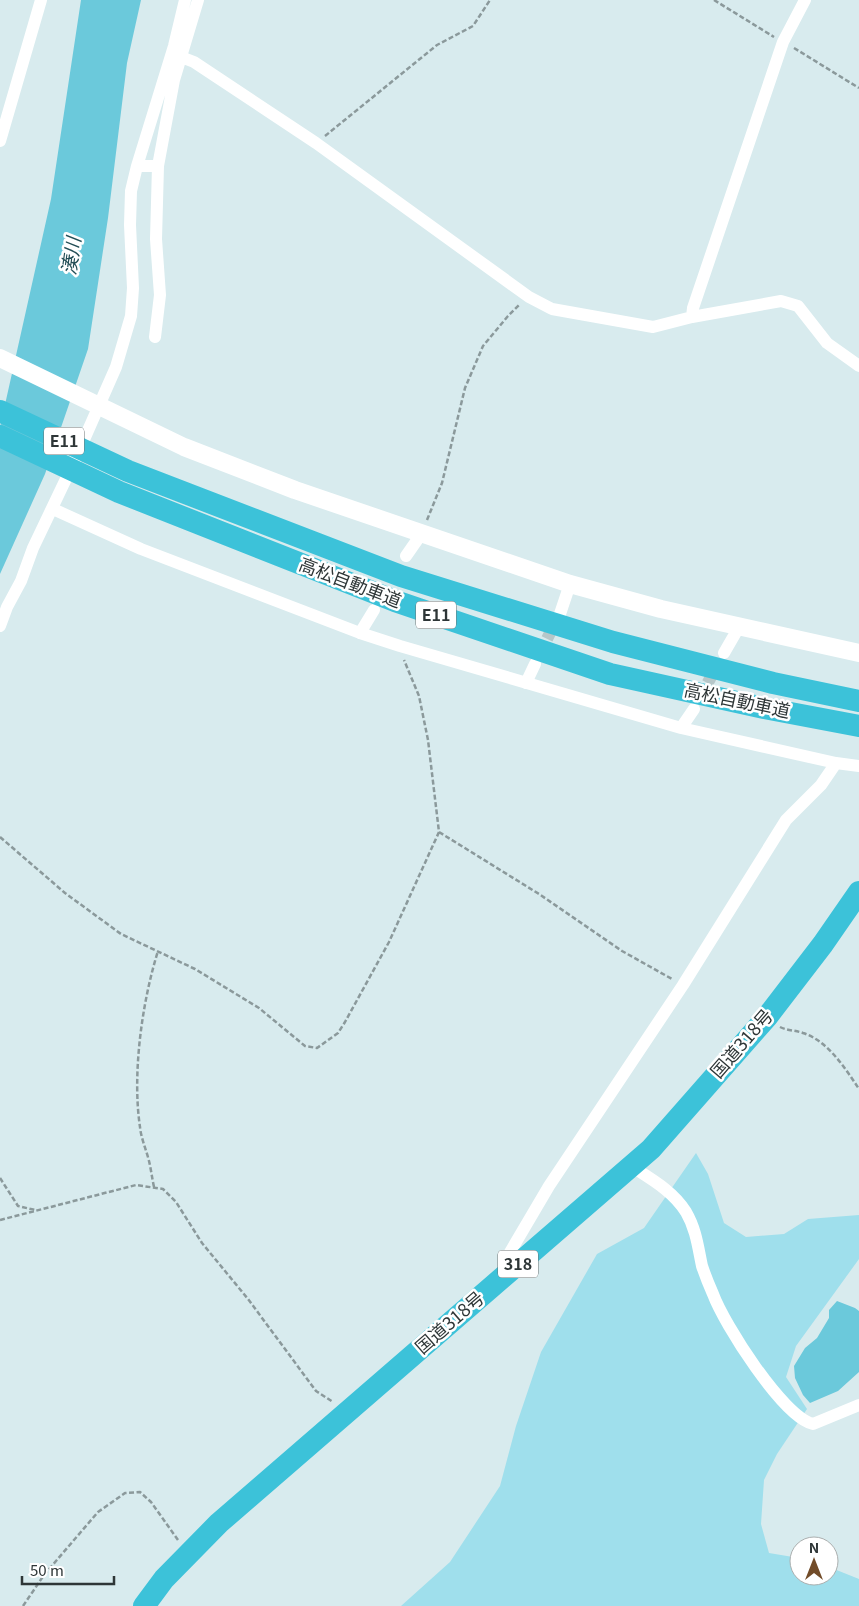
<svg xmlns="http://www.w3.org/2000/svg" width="859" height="1606" font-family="Georgia,'Noto Sans JP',serif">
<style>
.green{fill:#9fdfec}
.water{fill:#6bc9db}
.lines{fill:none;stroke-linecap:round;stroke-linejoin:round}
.street-tunnel{stroke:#b6c7c9;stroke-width:12;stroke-dasharray:12 6;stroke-linecap:butt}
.path{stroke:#8b999b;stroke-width:2.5;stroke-dasharray:5 2.5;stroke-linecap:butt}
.street{stroke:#fff;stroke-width:12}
.secondary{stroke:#fff;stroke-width:18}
.highway{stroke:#3cc2d9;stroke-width:22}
.labels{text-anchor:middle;stroke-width:5;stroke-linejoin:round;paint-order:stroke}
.shield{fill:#fff;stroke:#6d7273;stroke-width:1}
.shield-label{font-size:16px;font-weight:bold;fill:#2e3637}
.street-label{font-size:18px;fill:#2e3637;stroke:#fff}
.water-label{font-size:19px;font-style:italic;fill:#234e56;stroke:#fff}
</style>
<rect width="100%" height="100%" fill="#d8ebee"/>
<path class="green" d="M696 1153 708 1174 724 1223 746 1237 784 1234 808 1219 859 1215V1259L796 1346 786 1377 807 1409 777 1454 764 1480 761 1524 769 1553 799 1558V1576H829V1567L859 1579V1606H401L450 1562 500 1486 516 1426 541 1352 597 1254 644 1228Z"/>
<path class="water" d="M81 0H141L127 63 108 218 88 349 45 474 0 574V427L51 199Z
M837 1301 855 1308 859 1311V1372L838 1391 810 1403 803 1395 795 1378 794 1366 805 1348 817 1338 829 1318V1310Z"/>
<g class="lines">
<path class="street-tunnel" d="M539 655 557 619
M699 699 718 664"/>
<path class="path" d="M714 0 774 37
M794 48 859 88
M325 136 437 45 473 26 490 0
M427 520 442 483 465 388 483 346 508 316 520 304
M439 832 539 894 622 951 672 979
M0 837 65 893 121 934 195 969 259 1008 305 1046 317 1048 338 1033 345 1022 389 942 439 832 428 740 419 696 404 660
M780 1027C788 1031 795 1030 803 1033 828 1041 845 1068 859 1089
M0 1178 18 1206 35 1210
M154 1187C152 1178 151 1169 149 1161 146 1149 141 1138 140 1127 132 1074 142 1002 158 951
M0 1220 136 1185 163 1189 176 1202 202 1243 248 1299 316 1391 333 1402
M23 1606 44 1575 98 1512 125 1493 140 1492 151 1502 178 1540"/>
<path class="street" d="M181 57 194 62 316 143 529 297 552 309 653 327 692 317 781 301 798 306 827 343 859 366
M0 141 41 0
M137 166H158L156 239 160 295 155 337
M158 166 174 80 198 0
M692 317 693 308 783 42 805 0
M53 509 141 549 360 633 400 646 681 728 836 763 859 766
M406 556 422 533
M560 614 570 584
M0 626 7 607 21 581 33 548 75 460 116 367 131 316 133 288 130 225 131 191 137 166 174 46 185 0
M360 633 374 610
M724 653 739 627
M526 683 535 664
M681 728 694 709
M631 1166C651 1179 673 1191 686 1212 696 1229 698 1247 702 1266 705 1275 709 1285 713 1294 724 1324 783 1417 813 1424L859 1405
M515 1266 509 1254 549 1186 683 985 786 820 821 785 836 763"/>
<path class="secondary" d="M0 358 184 447 295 490 570 584 661 609 859 653"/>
<path class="highway" d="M0 411 128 471 401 576 613 642 773 683 859 701
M0 436 119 492 395 601 610 674 764 708 859 726
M144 1606 164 1579 219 1523 651 1149 767 1017 823 944 859 892"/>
</g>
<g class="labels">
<g class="shield">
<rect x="44" y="427.5" width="40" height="27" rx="4"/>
<rect x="416" y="601.5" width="40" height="27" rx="4"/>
<rect x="498" y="1250.5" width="40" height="27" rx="4"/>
</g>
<g class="shield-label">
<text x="64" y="447">E11</text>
<text x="436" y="621">E11</text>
<text x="518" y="1270">318</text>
</g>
<g class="street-label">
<text transform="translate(350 583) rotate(21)" y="6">高松自動車道</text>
<text transform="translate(737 701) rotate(12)" y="6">高松自動車道</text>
<text transform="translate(742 1044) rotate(-49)" y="6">国道318号</text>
<text transform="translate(450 1323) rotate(-41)" y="6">国道318号</text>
</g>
<g class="water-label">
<text transform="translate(71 256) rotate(-82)" y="7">湊川</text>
</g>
</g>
<g transform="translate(814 1561)"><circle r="24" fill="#ffffff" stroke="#abafaf"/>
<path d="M0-4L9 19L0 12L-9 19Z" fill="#724c29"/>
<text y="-8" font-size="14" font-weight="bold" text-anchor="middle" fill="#2e3637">N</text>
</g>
<path d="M22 1576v8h92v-8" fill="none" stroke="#2e3637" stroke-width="2.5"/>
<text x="30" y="1576" font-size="15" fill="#2e3637" stroke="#ffffff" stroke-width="4" paint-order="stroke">50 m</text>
</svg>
